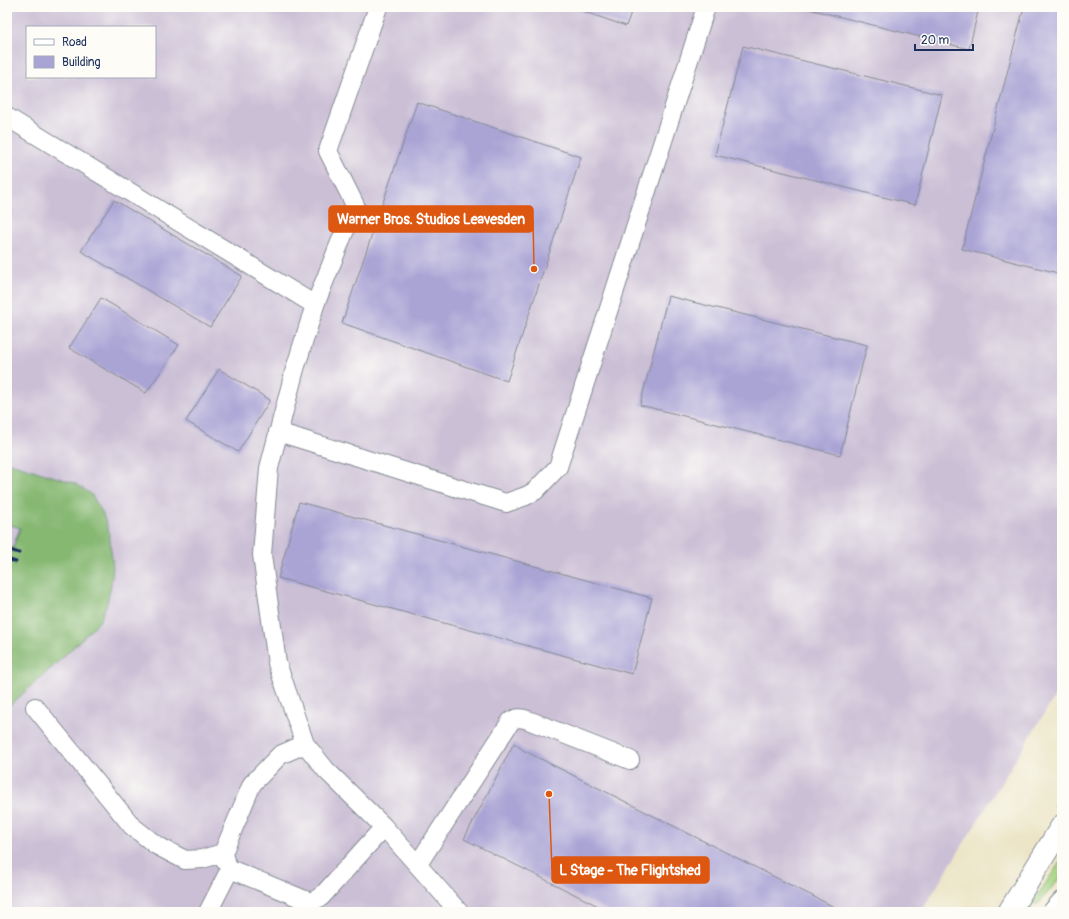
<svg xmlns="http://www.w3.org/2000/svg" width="1069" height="919" font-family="Pangolin,sans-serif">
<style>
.industrial{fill:#cbbfd5;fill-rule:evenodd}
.green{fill:#a8d785;stroke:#628372}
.forest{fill:#86b872;stroke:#507468}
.building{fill:#aaa4d5}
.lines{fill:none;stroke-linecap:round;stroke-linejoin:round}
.minor-casing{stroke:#848a92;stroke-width:20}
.highway-casing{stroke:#848a92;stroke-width:24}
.path{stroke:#848a92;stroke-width:2.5;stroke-dasharray:1 3;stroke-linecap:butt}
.minor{stroke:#fff;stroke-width:18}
.highway{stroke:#fff;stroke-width:22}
.rail{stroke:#1b2f5e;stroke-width:3}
.leader{fill:none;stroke:#de5710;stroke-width:1.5}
.callout-dot{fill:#de5710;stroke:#fdfcf7;stroke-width:1.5}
.callout{fill:#de5710;stroke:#de5710;stroke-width:1.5}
.callout-label{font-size:14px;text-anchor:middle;font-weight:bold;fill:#fff}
</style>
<rect width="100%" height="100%" fill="#fdfcf7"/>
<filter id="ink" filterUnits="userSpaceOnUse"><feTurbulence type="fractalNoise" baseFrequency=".025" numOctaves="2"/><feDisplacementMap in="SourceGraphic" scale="8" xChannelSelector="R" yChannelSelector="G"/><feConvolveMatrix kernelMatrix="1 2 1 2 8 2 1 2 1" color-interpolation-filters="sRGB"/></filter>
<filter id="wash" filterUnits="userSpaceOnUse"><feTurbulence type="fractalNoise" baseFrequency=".012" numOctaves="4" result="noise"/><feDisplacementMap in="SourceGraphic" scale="16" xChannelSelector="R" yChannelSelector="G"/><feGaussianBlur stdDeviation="0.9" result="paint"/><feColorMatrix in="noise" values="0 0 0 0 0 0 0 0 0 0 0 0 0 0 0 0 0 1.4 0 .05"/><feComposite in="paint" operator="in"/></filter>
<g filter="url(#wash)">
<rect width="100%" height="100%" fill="#ece5c7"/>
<path class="industrial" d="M7 7H1062V685L921 912H7ZM27 27H155V77H27Z"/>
<path class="green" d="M1062 859V875L1039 903 1035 904 1034 901Z"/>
<path class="forest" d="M7 462 74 483 91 494 102 512 109 532 113 568 111 585 107 603 99 622 58 662 7 708V564L20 528 7 524Z"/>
<g id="blocks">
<path class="building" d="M570 7H633L626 26Z
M801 7H979L969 49Z
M1024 7H1062V274L962 249Z
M743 46 942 95 915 205 715 155Z
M417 102 581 157 507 381 342 323Z
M114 200 242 276 210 327 81 251Z
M668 296 867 345 840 455 640 405Z
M101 298 179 345 146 393 69 348Z
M219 369 270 400 238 452 186 421Z
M299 502 652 598 632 674 278 578Z
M514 743 523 750 844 912H610L464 839Z"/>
</g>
</g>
<g filter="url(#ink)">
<use href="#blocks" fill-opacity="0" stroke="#848a92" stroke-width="1"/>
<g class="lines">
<defs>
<path id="minor" d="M378 7 328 151 355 205 315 305 295 369 269 468 262 555 277 663 305 744 326 770 384 827 459 912
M7 117 315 305
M278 432 506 503 526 496 535 491 558 467 706 7
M35 707 132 826 156 845 185 860 202 859 223 853
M305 744 280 755 252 784 223 853 225 861 230 869 310 902 321 897 384 827
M418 864 511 721C517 717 522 718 528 720L630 760
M208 912 230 869"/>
<path id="highway" d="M1009 912 1062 826
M1054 912 1062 903"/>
</defs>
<use href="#minor" class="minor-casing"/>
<use href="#highway" class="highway-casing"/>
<path class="path" d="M1058 806 1062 799"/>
<use href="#minor" class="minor"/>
<use href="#highway" class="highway"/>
<path class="rail" d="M7 549 19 553
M7 559 16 562"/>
</g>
</g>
<path class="leader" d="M534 269L533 219M549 794L552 870"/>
<g class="callout-dot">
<circle cx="534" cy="269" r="4"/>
<circle cx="549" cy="794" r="4"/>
</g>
<g class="callout">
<rect x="329" y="206" width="204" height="26" rx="4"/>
<rect x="552" y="857" width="157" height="26" rx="4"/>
</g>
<g class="callout-label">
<text x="431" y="224">Warner Bros. Studios Leavesden</text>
<text x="630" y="875">L Stage - The Flightshed</text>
</g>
<rect width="1069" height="919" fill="none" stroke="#fdfcf7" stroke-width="24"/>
<rect x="26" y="26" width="130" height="52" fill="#fdfcf7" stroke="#a3aaba"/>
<rect x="34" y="39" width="20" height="6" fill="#ffffff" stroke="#a3aaba"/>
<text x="62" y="46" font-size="12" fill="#1b2f5e">Road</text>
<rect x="34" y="56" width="20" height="12" fill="#aaa4d5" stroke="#a3aaba"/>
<text x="62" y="66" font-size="12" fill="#1b2f5e">Building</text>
<path d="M915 44v6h58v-6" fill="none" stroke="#1b2f5e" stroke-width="2"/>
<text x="921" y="44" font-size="12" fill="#1b2f5e" stroke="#fdfcf7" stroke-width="3" paint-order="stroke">20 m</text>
</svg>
